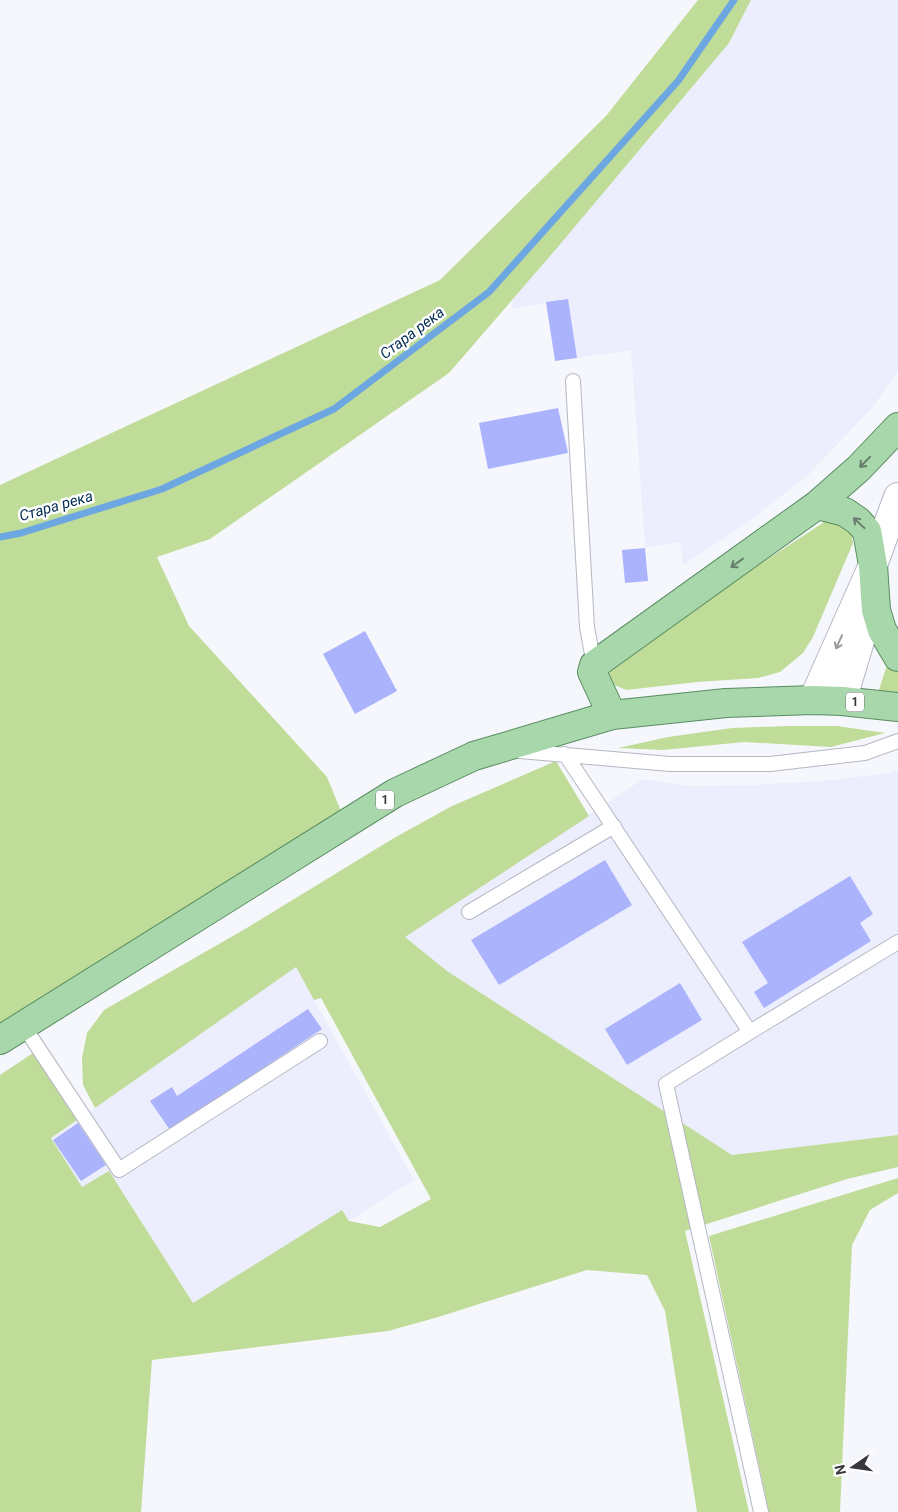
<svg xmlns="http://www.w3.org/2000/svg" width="898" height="1512" font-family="Roboto,sans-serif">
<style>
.built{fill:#eceefd}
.green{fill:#c0dc99}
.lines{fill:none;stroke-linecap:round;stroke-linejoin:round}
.stream{stroke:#6da7e1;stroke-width:7}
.building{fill:#aab3fc}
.service-casing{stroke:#b5b7c2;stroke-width:16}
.tertiary-casing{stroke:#b5b7c2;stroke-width:30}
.primary-casing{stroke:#598d60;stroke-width:30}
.service{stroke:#fff;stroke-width:14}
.tertiary{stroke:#fff;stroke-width:28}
.primary{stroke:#a7d7ab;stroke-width:28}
.oneway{stroke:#697f6e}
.oneway2{stroke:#9b9b9e}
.labels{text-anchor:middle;stroke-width:5;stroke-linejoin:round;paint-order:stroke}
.shield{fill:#fff;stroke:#737376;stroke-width:1}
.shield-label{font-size:12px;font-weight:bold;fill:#37373c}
.water-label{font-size:15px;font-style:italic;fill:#002d51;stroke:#fff}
</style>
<rect width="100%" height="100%" fill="#f6f7fd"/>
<path class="built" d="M751 0H898V371L873 407 807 476 744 525 683 565 680 542 645 548 631 350 577 358 568 299 512 309 513 299 729 43Z
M898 770V1135L732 1155 447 971 404 937 643 779 687 786 749 785 822 781 890 773Z
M296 967 414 1180 349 1221 342 1210 193 1303 109 1171 82 1188 51 1138Z"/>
<path class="green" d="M698 0H751L729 43 557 248 449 373 210 539 157 557 189 626 327 777 343 816 0 1029V485L440 280 606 116Z
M839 520 850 525 853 543 813 637 803 653 780 672 758 678 697 682 626 690 612 684 609 673 618 658 824 522Z
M891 652 898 664V694L878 693Z
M788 726H837L885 733 831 747 744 742 663 750 618 748 668 737 732 728Z
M556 761 589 816 405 937 447 971 732 1155 898 1135V1167L847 1179 685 1231 749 1512H697L665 1311 647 1275 587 1270 435 1318 388 1331 152 1360 141 1512H0V1075L33 1053 77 1120 51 1138 82 1187 109 1171 193 1303 342 1210 349 1221 380 1227 431 1199 321 998 314 1000 296 967 95 1108 83 1085 82 1058 87 1033 104 1010 245 929 394 838 452 806Z
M898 1178V1193L870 1210 852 1245 840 1512H769L709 1236Z"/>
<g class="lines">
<path class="stream" d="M0 537 21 533 162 489 334 409 489 292 678 81 734 0"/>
</g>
<path class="building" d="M568 299 577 358 555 361 546 302Z
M558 408 568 453 488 469 479 423Z
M645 548 648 581 625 583 622 550Z
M365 631 397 691 355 714 323 654Z
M605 860 632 905 499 985 471 940Z
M850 876 873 914 860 923 871 941 764 1008 754 992 768 983 742 942Z
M680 983 702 1020 627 1065 605 1029Z
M308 1009 322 1029 170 1130 150 1101 172 1087 177 1096Z
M78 1123 106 1165 81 1181 53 1140Z"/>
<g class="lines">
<defs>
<path id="service" d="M573 381 587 627 594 665
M520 751 670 764H770L865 753 898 741
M565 754 750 1032 898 942
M469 912 614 826
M23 1025 119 1170 320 1041
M750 1032 666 1084 761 1512"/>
<path id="tertiary" d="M813 700 873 565 898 497
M842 701 862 634 868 606"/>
<path id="primary" d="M817 505 845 512 858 521 867 531 873 565 876 610 882 630 898 657
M612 715 592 672 594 665 817 505 859 468 898 427
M0 1040 395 793 474 756 612 715 726 703 813 700 842 701 898 707"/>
</defs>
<use href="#service" class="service-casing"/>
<use href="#tertiary" class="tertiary-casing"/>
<use href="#primary" class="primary-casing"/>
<use href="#service" class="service"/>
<use href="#tertiary" class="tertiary"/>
<use href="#primary" class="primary"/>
</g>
<defs><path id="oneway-shaft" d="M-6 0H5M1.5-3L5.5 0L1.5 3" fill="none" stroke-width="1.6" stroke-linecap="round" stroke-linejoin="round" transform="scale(1.25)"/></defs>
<g class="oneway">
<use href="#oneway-shaft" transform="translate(865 462) rotate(134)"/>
<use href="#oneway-shaft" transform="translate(859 523) rotate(-137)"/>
<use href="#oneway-shaft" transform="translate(737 563) rotate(144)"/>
</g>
<use class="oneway2" href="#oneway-shaft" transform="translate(839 642) rotate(114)"/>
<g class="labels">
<g class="shield">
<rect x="846" y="692.5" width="18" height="19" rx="4"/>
<rect x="376" y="790.5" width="18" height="19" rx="4"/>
</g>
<g class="shield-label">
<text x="855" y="706">1</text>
<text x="385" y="804">1</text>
</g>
<g class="water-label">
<text transform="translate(412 333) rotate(-37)" y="5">Стара река</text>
<text transform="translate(56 506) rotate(-16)" y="5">Стара река</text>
</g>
</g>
<g transform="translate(853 1467) rotate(257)" stroke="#ffffff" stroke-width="4" paint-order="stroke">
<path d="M0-4L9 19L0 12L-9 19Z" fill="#37373c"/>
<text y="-8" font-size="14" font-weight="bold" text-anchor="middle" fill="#37373c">N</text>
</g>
</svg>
